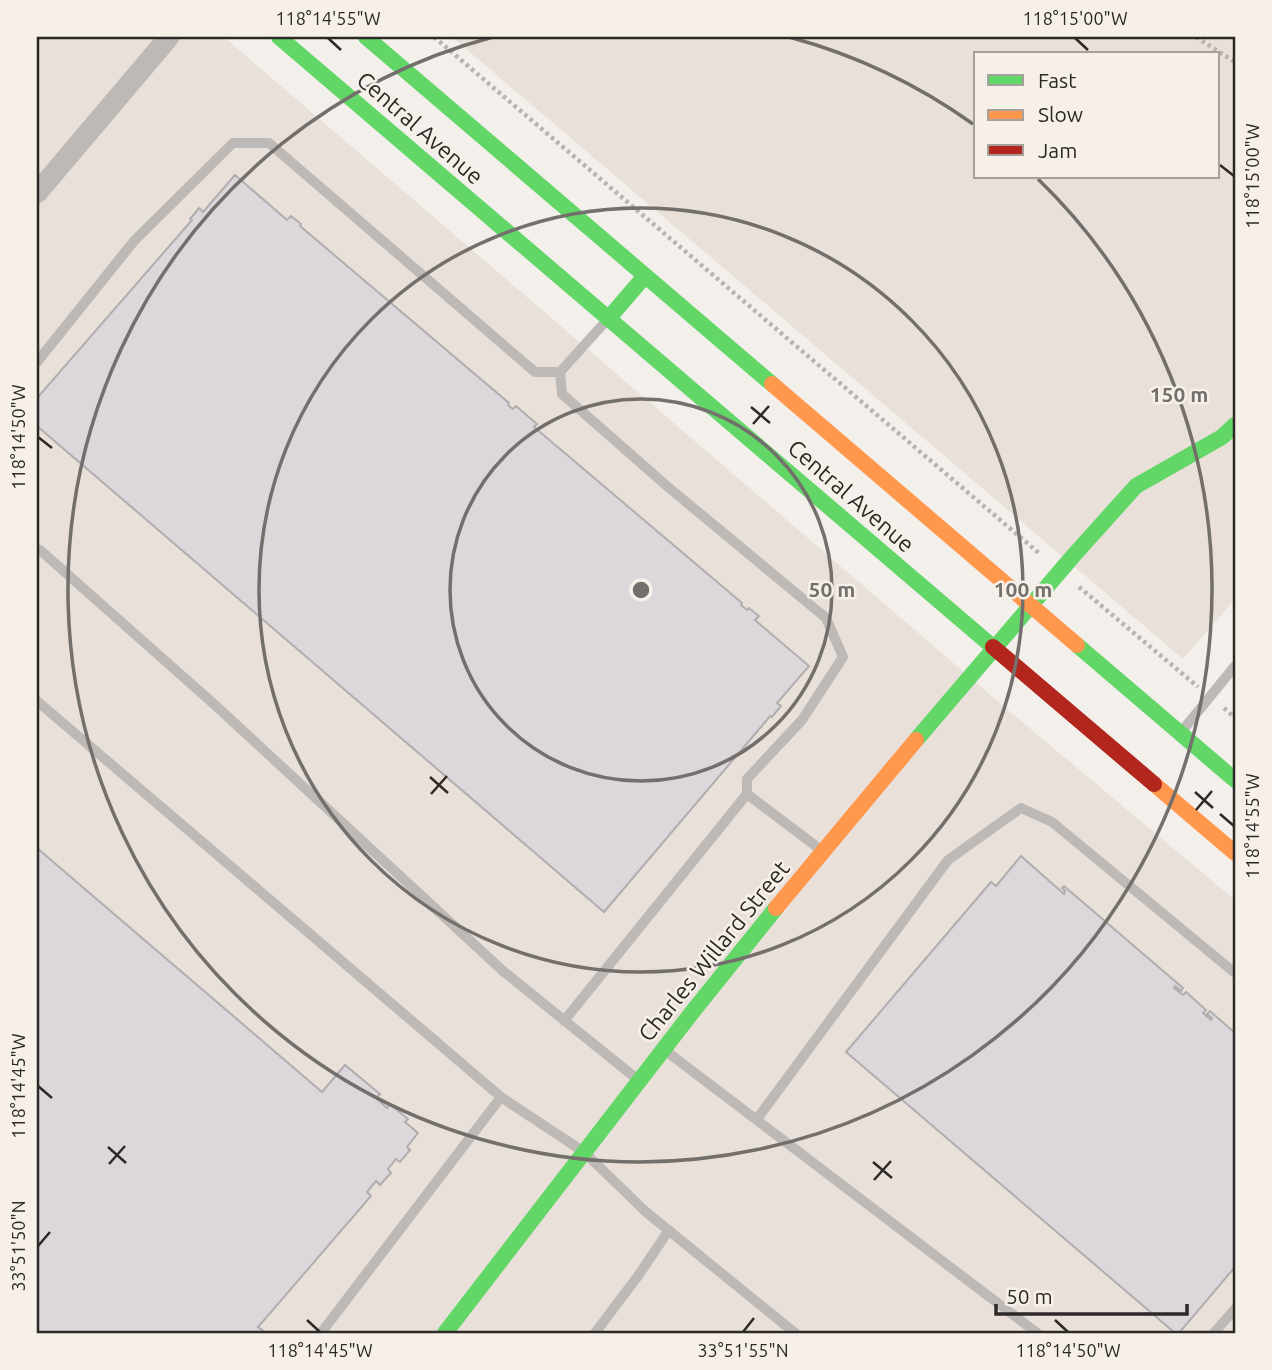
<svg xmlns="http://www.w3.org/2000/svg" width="1272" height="1370" font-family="Ubuntu,sans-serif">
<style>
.built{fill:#e9e1d9;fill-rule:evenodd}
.building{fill:#dbd7db;stroke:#afadad;stroke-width:2}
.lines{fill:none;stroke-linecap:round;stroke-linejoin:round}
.path{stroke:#b8b4b2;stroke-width:4.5;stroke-dasharray:3.5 3.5;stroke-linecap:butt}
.lane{stroke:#bdb9b6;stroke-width:10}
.street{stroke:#bdb9b6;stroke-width:21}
.fast{stroke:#63d668;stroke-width:16}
.slow{stroke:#ff974d;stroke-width:16}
.jam{stroke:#b3261e;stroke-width:16}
.ticks{fill:none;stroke:#2c2927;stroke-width:2.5}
.ring{fill:none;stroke:#726f6c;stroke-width:3.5}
.labels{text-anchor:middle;stroke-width:5;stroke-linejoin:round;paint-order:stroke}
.street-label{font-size:23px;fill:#2c2927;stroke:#f6f0e9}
.centre{fill:#726f6c;stroke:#f6f0e9;stroke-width:3.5}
.ring-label{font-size:21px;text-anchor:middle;font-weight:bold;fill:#726f6c;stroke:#f6f0e9;stroke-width:5;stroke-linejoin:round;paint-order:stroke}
.neatline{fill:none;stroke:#2c2927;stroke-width:2.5}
.ticks-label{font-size:18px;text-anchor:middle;fill:#2c2927}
</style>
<rect width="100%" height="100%" fill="#f3f0ec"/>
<path class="built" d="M37 37H224L1021 721 1235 900V1333H37Z
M452 37H1235V599L1183 659ZM976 54H1218V177H976Z"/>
<path class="building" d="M235 175 287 220 291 216 301 224 300 226 509 403 508 405 513 409 516 406 537 424 534 427 742 603 741 605 747 610 749 608 759 616 755 620 809 666 777 703 781 706 772 717 770 716 766 721 604 912 37 426V398L192 220 190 219 199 208 203 212Z
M37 848 322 1092 345 1065 380 1094 376 1098 387 1108 390 1104 408 1119 405 1122 418 1133 407 1147 410 1150 400 1162 396 1159 388 1169 391 1173 380 1185 376 1181 367 1192 371 1196 258 1327 266 1333H37Z
M1021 856 1064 894 1065 891 1062 888 1064 886 1183 988 1181 991 1175 986 1174 988 1183 995 1186 992 1206 1010 1203 1013 1211 1020 1212 1018 1207 1014 1210 1011 1235 1033V1267L1179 1333H1175L846 1052 991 882 996 886Z"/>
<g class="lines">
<path class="path" d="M434 37 1040 554
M1196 37 1235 62
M1079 587 1198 687
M1224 708 1235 718"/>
<path class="lane" d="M606 321 560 372 562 394 668 487 826 618 843 657 802 720 747 779V794L821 850
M37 362 134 241 233 143H269L535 372H560
M40 550 215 705 503 971 637 1079
M37 701 501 1097
M1182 731 1235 666
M564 1021 747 794
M666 1051 1037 1333
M757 1119 948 860 1021 808 1052 822 1235 973
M321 1333 501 1097 584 1152 646 1212 795 1333
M595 1333 638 1276 669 1230
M1214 1333 1235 1309"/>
<path class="street" d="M37 193 169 37"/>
<path class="fast" d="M279 37 993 647
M366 37 772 384
M608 319 645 276
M1077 645 1235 780
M916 740 1074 555 1136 486 1222 437 1235 425
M445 1333 690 1015 776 908"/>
<path class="slow" d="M772 384 1077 645
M1154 784 1235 853
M776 908 916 740"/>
<path class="jam" d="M993 647 1154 784"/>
</g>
<path class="ticks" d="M328 38 341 50M1075 38 1088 50M1220 165 1234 176M751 407 770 423M753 424 769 406M38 437 52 448M430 777 448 793M1195 792 1213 808M431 794 447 776M1196 810 1212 791M1220 814 1234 826M38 1086 52 1098M108 1147 126 1163M873 1162 892 1178M109 1164 125 1146M874 1180 891 1161M38 1246 50 1232M307 1320 320 1332M1055 1320 1068 1332M743 1332 754 1318"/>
<g class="ring">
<circle cx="641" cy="590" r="191"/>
<circle cx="641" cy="590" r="382"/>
<path d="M789 37A572 572 0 0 1 973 124M1038 179A572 572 0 1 1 493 37"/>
</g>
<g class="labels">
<g class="street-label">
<text transform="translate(420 128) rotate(41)" y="8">Central Avenue</text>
<text transform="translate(851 496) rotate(41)" y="8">Central Avenue</text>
<text transform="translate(714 951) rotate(-51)" y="8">Charles Willard Street</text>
</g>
</g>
<circle cx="641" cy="590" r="10" class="centre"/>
<g class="ring-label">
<text x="1179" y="402">150 m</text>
<text x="832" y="597">50 m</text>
<text x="1023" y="597">100 m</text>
</g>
<rect width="1272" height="1370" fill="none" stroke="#f6f0e9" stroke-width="77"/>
<rect x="974" y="52" width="245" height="126" fill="#f6f0e9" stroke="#a5a09b" stroke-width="2"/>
<rect x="988" y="75" width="35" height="10" fill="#63d668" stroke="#a5a09b" stroke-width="2"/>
<text x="1038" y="88" font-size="21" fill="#2c2927">Fast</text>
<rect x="988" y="110" width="35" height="10" fill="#ff974d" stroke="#a5a09b" stroke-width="2"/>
<text x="1038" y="122" font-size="21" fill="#2c2927">Slow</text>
<rect x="988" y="145" width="35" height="10" fill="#b3261e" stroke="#a5a09b" stroke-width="2"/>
<text x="1038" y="158" font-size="21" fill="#2c2927">Jam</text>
<path d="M996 1304v10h191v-10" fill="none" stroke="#2c2927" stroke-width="3.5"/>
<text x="1006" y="1304" font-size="21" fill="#2c2927" stroke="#f6f0e9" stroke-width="5" paint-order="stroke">50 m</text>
<rect x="38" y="38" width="1196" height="1294" class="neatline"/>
<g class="ticks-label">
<text x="328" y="25">118°14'55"W</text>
<text x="1075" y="25">118°15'00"W</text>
<text transform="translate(1253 176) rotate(-90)" y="6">118°15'00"W</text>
<text transform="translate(19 437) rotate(-90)" y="6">118°14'50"W</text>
<text transform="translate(1253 826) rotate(-90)" y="6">118°14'55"W</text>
<text transform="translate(19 1086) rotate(-90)" y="6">118°14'45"W</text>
<text transform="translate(19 1246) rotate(-90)" y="6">33°51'50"N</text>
<text x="320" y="1357">118°14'45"W</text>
<text x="743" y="1357">33°51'55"N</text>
<text x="1068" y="1357">118°14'50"W</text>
</g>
</svg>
